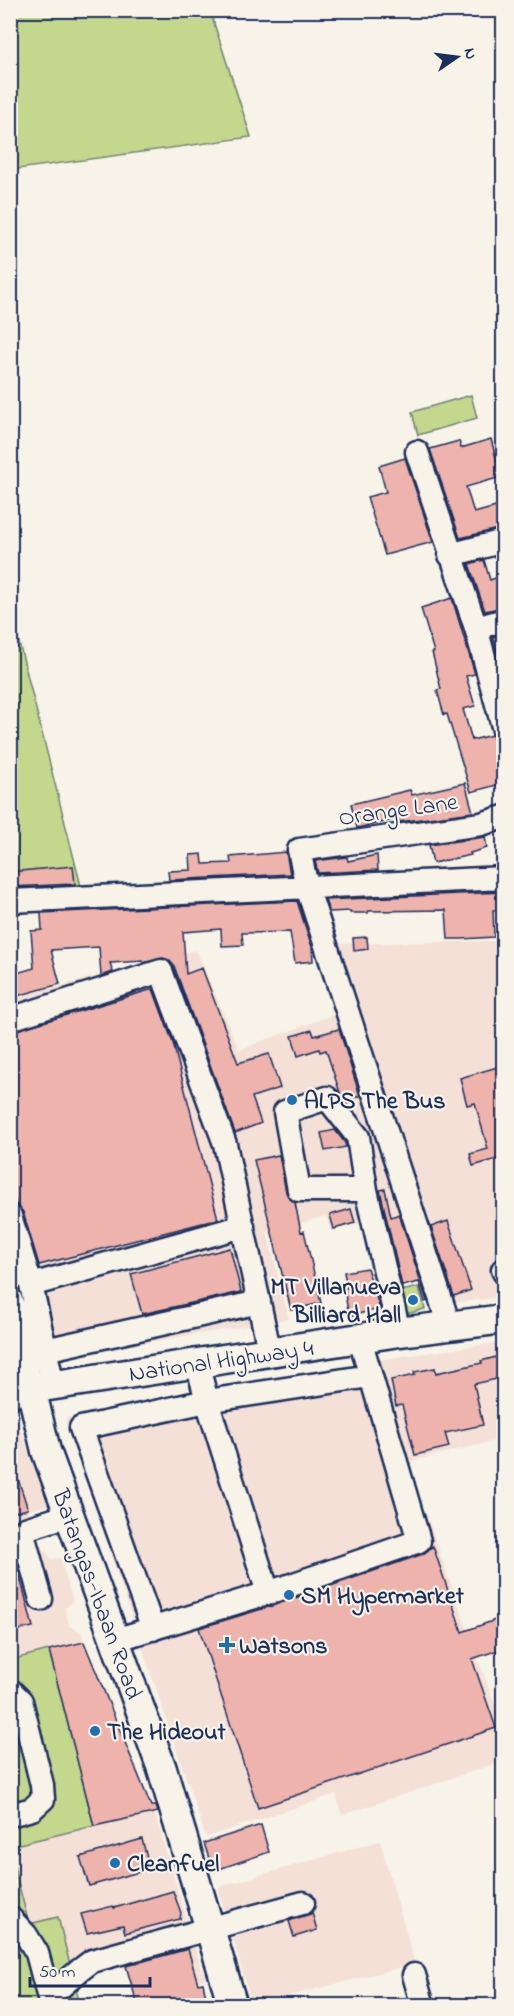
<svg xmlns="http://www.w3.org/2000/svg" width="514" height="2016" font-family="'Indie Flower',sans-serif">
<style>
.built{fill:#f4e0d6}
.green{fill:#c3d78d;stroke:#6f8376;stroke-width:1.5}
.building{fill:#eeb3ac;stroke:#1b2f5e;stroke-width:1.5}
.lines{fill:none;stroke-linecap:round;stroke-linejoin:round}
.minor-casing{stroke:#1b2f5e;stroke-width:27}
.major-casing{stroke:#1b2f5e;stroke-width:33}
.minor{stroke:#f7f3e8;stroke-width:22}
.major{stroke:#f7f3e8;stroke-width:28}
.poi-dot{fill:#1f6fb2;stroke:#f7f3e8;stroke-width:2}
.labels{text-anchor:middle;stroke-width:4.5;stroke-linejoin:round;paint-order:stroke}
.street-label{font-size:24px;fill:#1b2f5e;stroke:#f7f3e8}
.poi-label{font-size:24px;font-weight:bold;fill:#1b2f5e;stroke:#f7f3e8;text-anchor:start}
</style>
<rect width="100%" height="100%" fill="#f7f3e8"/>
<filter id="ink" filterUnits="userSpaceOnUse"><feTurbulence type="fractalNoise" baseFrequency=".0167" numOctaves="2"/><feDisplacementMap in="SourceGraphic" scale="12" xChannelSelector="R" yChannelSelector="G"/><feConvolveMatrix kernelMatrix="1 2 1 2 8 2 1 2 1" color-interpolation-filters="sRGB"/></filter>
<g filter="url(#ink)">
<path class="built" d="M498 941 504 966 503 1297 452 1303 330 944Z
M196 950 239 1050 338 1013 405 1211 331 1231 326 1216 267 1232 289 1319 34 1361 17 1285 11 1270V999Z
M503 1342V1439L407 1462 503 1728V1761L342 1815 336 1794 206 1837 65 1418 377 1360Z
M18 1423 48 1505 28 1510 34 1542 43 1547 51 1559 60 1558 73 1601 65 1608 69 1626 81 1631 84 1642 11 1660 10 1424Z
M154 1812 205 1979 135 2001 124 1964 73 1978 29 1925 10 1846Z
M380 1841 415 1964 252 2005 218 1887Z"/>
<path class="green" d="M10 11H210L251 137 11 170Z
M471 395 477 418 418 435 412 412Z
M11 611 82 890 11 893Z
M419 1287 425 1309 406 1314 401 1291Z
M49 1650 94 1826 11 1846 10 1660Z
M10 1851 29 1924 58 1917 80 2005H11Z"/>
<path class="building" d="M491 439 501 477 466 487 474 513 496 507 502 528 460 538 430 449 459 441 461 448Z
M405 458 433 542 385 555 367 497 386 492 379 466Z
M484 560 490 580 504 575V607L485 611 469 564Z
M452 598 475 674 466 676 475 706 463 709 472 740 492 735 501 763H504V783L471 792 447 714 444 715 437 690 441 689 432 652H434L421 608Z
M504 634V666L501 667 493 637Z
M465 783 473 812 399 822 398 819 357 828 351 804 410 790 412 795Z
M485 837 487 848 470 853 471 855 433 863 429 845Z
M286 852 290 874 169 880 168 871 191 870 190 855 202 854 203 864 231 863 230 857Z
M377 855 378 870 318 873 315 861 347 857 348 861Z
M73 866 75 884 10 887V872Z
M504 892V910H493L494 937 461 939H448L446 910 368 911V913H350V911L329 912 325 900Z
M297 901 312 947 313 961 295 963 290 932 242 933 243 945 222 946 221 929 183 932 186 974 202 968 238 1063 269 1054 280 1088 252 1097 261 1123 235 1133 174 966 169 960 163 958 143 963V961L110 963 113 972 101 976 99 947 51 950 60 984 10 998V975L34 968 31 931 42 930 41 913Z
M367 937 368 949 354 951 353 938Z
M153 989 173 1043 218 1219 39 1265 23 1212 16 1204 10 1181V1032Z
M339 1029 360 1096 346 1100 340 1093 326 1050 320 1052 319 1049 298 1056 292 1036 312 1030 314 1036Z
M504 1065V1157L473 1166 470 1154 488 1149 475 1103 467 1105 460 1078Z
M335 1130 345 1143 346 1147 325 1151 321 1133Z
M279 1155 286 1192 289 1198 295 1203 301 1232 304 1231 321 1303 291 1310 254 1160Z
M385 1189 391 1217 399 1214 427 1301 425 1302 419 1282 402 1286 380 1190Z
M351 1209 355 1223 334 1229 330 1215Z
M448 1221 471 1290 454 1296 431 1227Z
M230 1248 241 1292 142 1314 131 1274Z
M367 1268 380 1309 349 1316 344 1289 347 1288 344 1272Z
M496 1357 501 1378 474 1384 483 1425 445 1433 449 1447 415 1455 402 1405 396 1406 391 1380 415 1375 414 1372 435 1368 436 1373 482 1363 481 1361Z
M10 1464H13L28 1509 10 1513Z
M433 1546 462 1632 498 1619 504 1635V1648L472 1659 496 1728 258 1808 199 1628 272 1606 423 1554Z
M10 1550H13L33 1627 10 1632Z
M84 1642 151 1806H156L158 1812 94 1826 49 1650Z
M261 1825 269 1852 213 1871 204 1843Z
M142 1839 150 1869 89 1886 80 1857Z
M173 1891 181 1913 180 1919 125 1933 123 1925 87 1933 81 1914 113 1906 114 1908Z
M312 1913 317 1930 294 1937 289 1921Z
M188 1949 198 1984 203 1983 208 2006H138L126 1966Z"/>
<g class="lines">
<defs>
<path id="minor" d="M417 452 476 628 504 730
M450 555 504 541
M476 628 504 620
M10 901 504 878
M10 1019 161 971 225 1144 270 1354
M366 1190H299L285 1112 327 1098 358 1137 366 1190 399 1332
M10 1216 31 1285 53 1385
M503 1270 504 1272
M31 1285 243 1226
M10 1298 14 1308 31 1388
M449 1325 307 887 299 850 481 824 504 817
M45 1350 259 1302
M197 1363 207 1401 268 1593
M41 1599 23 1534 25 1529 69 1515
M153 1629 81 1428 207 1401 370 1376
M115 1640 268 1593 419 1541 360 1339
M10 1690 21 1701 42 1785 43 1799 32 1809 10 1815
M10 1918 26 1935 37 1953 51 2006
M414 1975 423 2006
M49 1997 80 1970 92 1961 303 1903"/>
<path id="major" d="M31 1388 46 1451 162 1769 233 2006
M10 1392 399 1332 504 1319"/>
</defs>
<use href="#minor" class="minor-casing"/>
<use href="#major" class="major-casing"/>
<use href="#minor" class="minor"/>
<use href="#major" class="major"/>
</g>
</g>
<g class="poi-dot">
<circle cx="292" cy="1100" r="6"/>
<circle cx="413" cy="1300" r="6"/>
<circle cx="289" cy="1595" r="6"/>
<path d="M224 1636h6v6h6v6h-6v6h-6v-6h-6v-6h6z"/>
<circle cx="95" cy="1731" r="6"/>
<circle cx="115" cy="1863" r="6"/>
</g>
<g class="labels">
<g class="street-label">
<text transform="translate(398 809) rotate(-8)" y="8">Orange Lane</text>
<text transform="translate(221 1360) rotate(-8)" y="8">National Highway 4</text>
<text transform="translate(98 1594) rotate(70)" y="8">Batangas-Ibaan Road</text>
</g>
<g class="poi-label">
<text x="304" y="1108">ALPS The Bus</text>
<text x="401" y="1294" text-anchor="end">MT Villanueva<tspan x="401" dy="28">Billiard Hall</tspan></text>
<text x="301" y="1603">SM Hypermarket</text>
<text x="239" y="1653">Watsons</text>
<text x="107" y="1739">The Hideout</text>
<text x="127" y="1871">Cleanfuel</text>
</g>
</g>
<rect width="514" height="2016" fill="none" stroke="#f7f3e8" stroke-width="36"/>
<rect x="18" y="18" width="478" height="1980" fill="none" stroke="#1b2f5e" stroke-width="2" filter="url(#ink)"/>
<g transform="translate(457 57) rotate(76)" stroke="#f7f3e8" stroke-width="4.5" paint-order="stroke">
<path d="M0-4.5L10 22L0 15L-10 22Z" fill="#1b2f5e"/>
<text y="-9" font-size="16" font-weight="bold" text-anchor="middle" fill="#1b2f5e">N</text>
</g>
<path d="M30 1977v9h120v-9" fill="none" stroke="#1b2f5e" stroke-width="3"/>
<text x="39" y="1977" font-size="18" fill="#1b2f5e" stroke="#f7f3e8" stroke-width="4.5" paint-order="stroke">50 m</text>
</svg>
